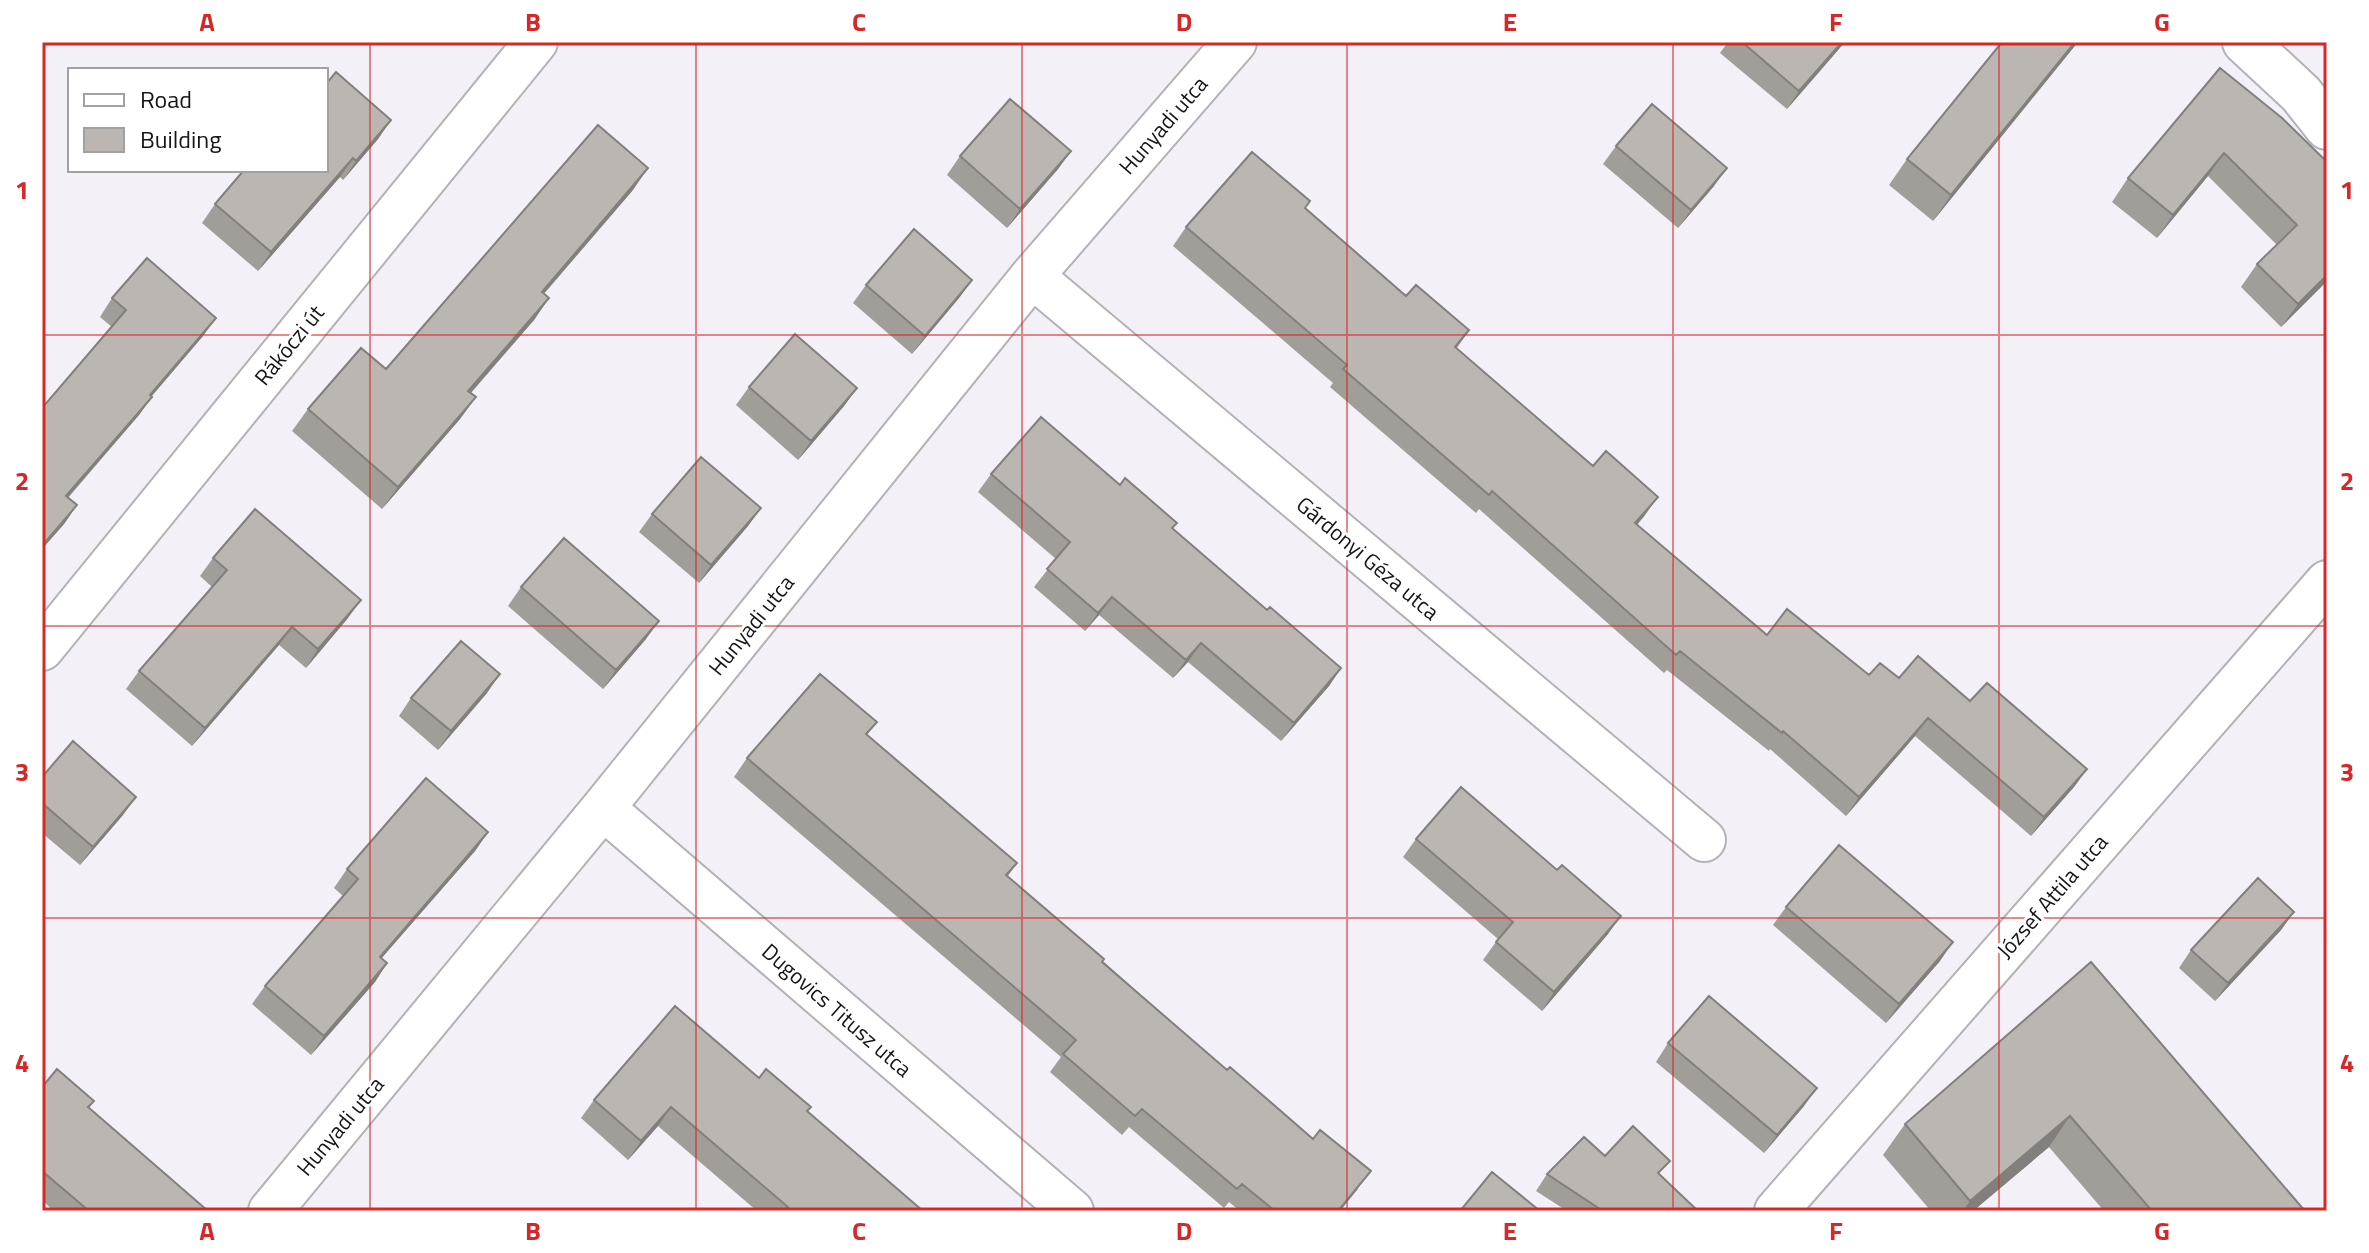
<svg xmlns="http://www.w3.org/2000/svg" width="2369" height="1253" font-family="'Titillium Web',sans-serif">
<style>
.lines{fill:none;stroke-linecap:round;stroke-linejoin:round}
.minor-casing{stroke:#b4b1b7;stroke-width:46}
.tertiary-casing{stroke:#b4b1b7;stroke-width:48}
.minor{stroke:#fff;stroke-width:42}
.tertiary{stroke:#fff;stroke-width:44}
.wall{fill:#a19d98}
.shaded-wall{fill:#837f7c}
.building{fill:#bbb6b1;stroke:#837f7c;stroke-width:2}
.grid{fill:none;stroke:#d62828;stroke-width:2;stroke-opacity:0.55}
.labels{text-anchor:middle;stroke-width:6;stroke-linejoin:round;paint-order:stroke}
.street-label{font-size:22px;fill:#151416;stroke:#fff}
.neatline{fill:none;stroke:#d62828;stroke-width:3}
.grid-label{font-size:26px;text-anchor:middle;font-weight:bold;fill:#d62828}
</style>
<rect width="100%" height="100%" fill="#f3f1f7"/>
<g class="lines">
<defs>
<path id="minor" d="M1032 276 1704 840
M42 649 536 42
M603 808 1072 1211
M270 1211 603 808 1032 276 1235 42
M1776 1211 2327 582"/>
<path id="tertiary" d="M2245 42 2301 94 2327 127"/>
</defs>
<use href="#minor" class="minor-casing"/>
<use href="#tertiary" class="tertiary-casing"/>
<use href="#minor" class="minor"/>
<use href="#tertiary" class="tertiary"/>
</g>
<path class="wall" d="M1728 42H1845L1787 109 1720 53Z
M2002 42H2078L1933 221 1889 185 1907 159Z
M2220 68 2327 162V281L2281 327 2241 287 2257 264 2277 245 2208 176 2157 238 2112 202 2128 178Z
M391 120 378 139 343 180 340 177 258 271 202 223 215 204Z
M1616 146 1714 186 1678 228 1603 164Z
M1071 151 1058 169 1007 228 947 175 960 156Z
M633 190 544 294 549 298 534 320 471 393 476 397 460 419 382 509 292 431 308 409 386 369Z
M1305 208 1406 296 1469 330 1457 348 1645 515 1637 525 1767 635 1869 675 1899 678 1970 701 2087 769 2074 787 2031 836 1915 736 1846 816 1770 749 1769 751 1667 670 1664 673 1479 509 1476 513 1330 387 1333 383 1173 246 1186 227Z
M972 280 959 298 912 354 853 303 866 285Z
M112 298 203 336 152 396 139 415 68 498 77 505 64 524 42 549 112 327 100 317Z
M749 387 857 388 844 406 798 460 736 405Z
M991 474 1120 485 1173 529 1267 610 1341 668 1329 686 1281 741 1188 662 1173 678 1099 615 1085 631 1034 587 1056 559 978 492Z
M761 508 748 526 699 583 639 532 652 514Z
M213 558 348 618 306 668 279 645 192 746 126 689 139 671 212 587 200 576Z
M521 587 646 639 603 689 508 606Z
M487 693 438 750 399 716 411 698Z
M877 722 867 735 1017 863 1008 876 1358 1189 1340 1211H1240L1229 1202 1224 1208 1129 1127 1122 1135 1050 1072 1061 1057 734 777 747 758Z
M42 777 123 815 80 865 42 833Z
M488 832 475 851 381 958 387 963 375 982 311 1055 252 1004 265 986 343 896 334 888 347 869Z
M1416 839 1557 870 1608 934 1542 1011 1483 960 1498 939 1403 857Z
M1786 907 1940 961 1886 1023 1773 925Z
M2294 912 2281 930 2215 1001 2179 968 2191 950Z
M2091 962 2305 1211H2104L2049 1147 1973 1211H1931L1883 1155 1905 1124Z
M1668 1043 1804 1106 1764 1153 1656 1062Z
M759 1078 808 1112 923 1211H757L658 1126 628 1160 581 1118 594 1100Z
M42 1087 94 1101 89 1108 208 1211H54L42 1200Z
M1605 1156 1660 1175 1698 1211H1567L1536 1191 1547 1174Z"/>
<path class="shaded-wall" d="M1842 42H1845L1787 109 1799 91Z
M2075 42H2078L1933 221 1951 195Z
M391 120 378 139 343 180 356 161Z
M1071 151 1058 169 1007 228 1020 209Z
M2224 153 2208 176 2157 238 2173 215Z
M353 158 340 177 258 271 271 252Z
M648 168 633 190 526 314 542 292Z
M1727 168 1714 186 1678 228 1691 210Z
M2327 275V281L2281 327 2298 304Z
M972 280 959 298 912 354 925 336Z
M549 298 534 320 453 413 468 391Z
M216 318 203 336 137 413 150 395Z
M857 388 844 406 798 460 811 441Z
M152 397 139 415 53 514 66 496Z
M476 397 460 419 382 509 398 487Z
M1658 497 1645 515 1622 542 1635 523Z
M77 505 64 524 42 549V546Z
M761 508 748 526 699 583 711 565Z
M1112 597 1099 615 1085 631 1098 613Z
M361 600 348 618 306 668 318 649Z
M659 621 646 639 603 689 616 670Z
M292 627 279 645 192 746 205 728Z
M1201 643 1188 662 1173 678 1186 660Z
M1341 668 1329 686 1281 741 1294 723Z
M500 674 487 693 438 750 451 731Z
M1928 718 1915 736 1846 816 1859 797Z
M2087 769 2074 787 2031 836 2044 817Z
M136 797 123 815 80 865 93 847Z
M488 832 475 851 367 975 380 957Z
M2294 912 2281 930 2215 1001 2228 983Z
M1621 916 1608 934 1542 1011 1554 992Z
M1953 942 1940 961 1886 1023 1899 1004Z
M387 963 375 982 311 1055 324 1036Z
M1817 1088 1804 1106 1764 1153 1777 1135Z
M671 1107 658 1126 628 1160 641 1141Z
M2070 1116 2049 1147 1973 1211H1963L1970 1201Z
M1371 1171 1340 1211H1338Z"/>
<path class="building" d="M1742 42H1842L1799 91Z
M2002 42H2075L1951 195 1907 159Z
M2220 68 2282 118 2327 162V275L2298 304 2257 264 2297 225 2224 153 2173 215 2128 178Z
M336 72 391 120 356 161 353 158 271 252 215 204 244 170H326V84Z
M1010 99 1071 151 1020 209 960 156Z
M1652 104 1727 168 1691 210 1616 146Z
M598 125 648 168 542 292 549 298 468 391 476 397 398 487 308 409 361 348 386 369Z
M1252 152 1310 201 1305 208 1406 296 1416 285 1469 330 1455 347 1593 466 1606 451 1658 497 1635 523 1767 635 1787 609 1869 675 1880 663 1899 678 1918 656 1970 701 1987 683 2087 769 2044 817 1928 718 1859 797 1783 731 1782 733 1680 651 1676 655 1492 491 1489 495 1343 369 1347 365 1186 227Z
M914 229 972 280 925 336 866 285Z
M147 258 216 318 150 395 152 397 66 496 77 505 42 546V408L126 310 112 298Z
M795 334 857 388 811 441 749 387Z
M1041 417 1120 485 1125 478 1177 523 1172 528 1267 610 1270 607 1341 668 1294 723 1201 643 1186 660 1112 597 1098 613 1047 569 1070 542 991 474Z
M701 457 761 508 711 565 652 514Z
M255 509 361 600 318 649 292 627 205 728 139 671 227 570 213 558Z
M564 538 659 621 616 670 521 587Z
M461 641 500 674 451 731 411 698Z
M820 674 877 722 866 734 1017 863 1006 875 1104 959 1102 962 1227 1070 1230 1067 1313 1139 1320 1130 1371 1171 1338 1211H1275L1242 1184 1237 1189 1142 1109 1135 1116 1063 1054 1076 1040 747 758Z
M73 741 136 797 93 847 42 803V777Z
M426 778 488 832 380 957 387 963 324 1036 265 986 358 879 347 869Z
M1461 787 1557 870 1562 865 1621 916 1554 992 1496 942 1513 922 1416 839Z
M1839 845 1953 942 1899 1004 1786 907Z
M2258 878 2294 912 2228 983 2191 950Z
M2091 962 2305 1211H2152L2070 1116 1970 1201 1905 1124Z
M1709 996 1817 1088 1777 1135 1668 1043Z
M675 1006 759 1078 766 1069 811 1107 807 1111 923 1211H784L788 1207 671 1107 641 1141 594 1100Z
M57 1069 94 1101 88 1107 208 1211H89L42 1171V1087Z
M1633 1126 1670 1161 1658 1173 1698 1211H1603L1547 1174 1584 1137 1605 1156Z
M1492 1172 1540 1211H1460Z"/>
<path class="grid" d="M370 42V1211M696 42V1211M1022 42V1211M1347 42V1211M1673 42V1211M1999 42V1211M42 335H2327M42 626H2327M42 918H2327"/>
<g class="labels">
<g class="street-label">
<text transform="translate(1163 125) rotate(-49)" y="8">Hunyadi utca</text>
<text transform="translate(289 345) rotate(-51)" y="8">Rákóczi út</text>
<text transform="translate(1368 558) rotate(40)" y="8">Gárdonyi Géza utca</text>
<text transform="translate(751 625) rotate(-51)" y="8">Hunyadi utca</text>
<text transform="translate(2052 896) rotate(-49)" y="8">József Attila utca</text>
<text transform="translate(837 1010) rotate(41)" y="8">Dugovics Titusz utca</text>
<text transform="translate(340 1126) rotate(-50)" y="8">Hunyadi utca</text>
</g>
</g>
<rect width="2369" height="1253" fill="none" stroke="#ffffff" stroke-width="88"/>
<rect x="68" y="68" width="260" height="104" fill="#ffffff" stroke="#a1a1a2" stroke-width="2"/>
<rect x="84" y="94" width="40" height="12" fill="#ffffff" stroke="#a1a1a2" stroke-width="2"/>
<text x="140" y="108" font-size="24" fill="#151416">Road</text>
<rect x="84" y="128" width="40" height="24" fill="#bbb6b1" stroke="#a1a1a2" stroke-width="2"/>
<text x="140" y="148" font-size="24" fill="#151416">Building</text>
<rect x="44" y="44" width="2281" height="1165" class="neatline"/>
<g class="grid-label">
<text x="207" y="31">A</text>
<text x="533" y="31">B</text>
<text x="859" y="31">C</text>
<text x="1184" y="31">D</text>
<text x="1510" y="31">E</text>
<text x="1836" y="31">F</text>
<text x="2162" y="31">G</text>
<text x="22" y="199">1</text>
<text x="2347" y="199">1</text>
<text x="22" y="490">2</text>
<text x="2347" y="490">2</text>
<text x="22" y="781">3</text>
<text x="2347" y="781">3</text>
<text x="22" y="1072">4</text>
<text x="2347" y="1072">4</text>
<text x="207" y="1240">A</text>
<text x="533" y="1240">B</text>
<text x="859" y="1240">C</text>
<text x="1184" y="1240">D</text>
<text x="1510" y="1240">E</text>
<text x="1836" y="1240">F</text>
<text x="2162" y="1240">G</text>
</g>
</svg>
